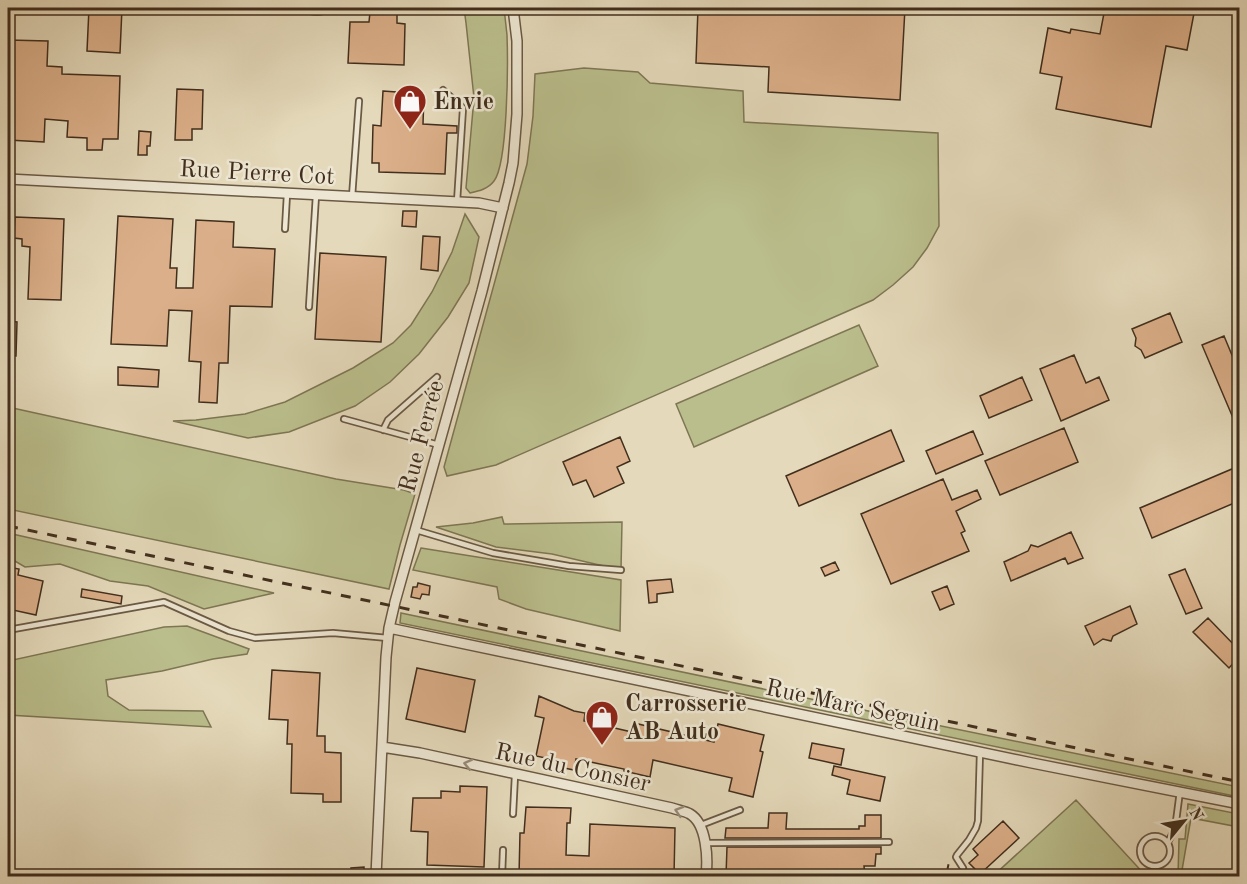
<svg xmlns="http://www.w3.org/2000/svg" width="1247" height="884" font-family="'Old Standard TT',serif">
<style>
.green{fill:#babe8c;stroke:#7e7654;stroke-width:1.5}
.building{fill:#dbaf89;stroke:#412e1d;stroke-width:1.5}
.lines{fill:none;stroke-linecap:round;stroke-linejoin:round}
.lane-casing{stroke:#6a5944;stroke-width:8}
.street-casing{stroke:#6a5944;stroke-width:12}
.path{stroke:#412e1d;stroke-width:2;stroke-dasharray:4.5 3;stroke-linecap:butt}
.lane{stroke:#ede6d2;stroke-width:4.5}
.street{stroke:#ede6d2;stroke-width:9}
.rail{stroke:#412e1d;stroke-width:3;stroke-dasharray:10 10;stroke-linecap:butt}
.oneway{stroke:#978a78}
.labels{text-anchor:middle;stroke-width:5;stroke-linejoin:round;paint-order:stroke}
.poi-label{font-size:24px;font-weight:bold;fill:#412e1d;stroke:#ede6d2;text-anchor:start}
.street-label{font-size:24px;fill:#412e1d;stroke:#ede6d2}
</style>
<rect width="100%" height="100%" fill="#e4d9ba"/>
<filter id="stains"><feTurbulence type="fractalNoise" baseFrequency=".00333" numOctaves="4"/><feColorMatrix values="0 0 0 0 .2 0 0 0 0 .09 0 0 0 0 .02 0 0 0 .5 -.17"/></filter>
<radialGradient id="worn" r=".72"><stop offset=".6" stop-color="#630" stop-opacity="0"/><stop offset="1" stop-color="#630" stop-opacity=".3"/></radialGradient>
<path class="green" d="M464 8H504C505 17 506 26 507 35 508 62 508 163 494 181 488 189 479 191 470 193L466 188 474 98 466 23Z
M584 68 638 72 650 83 743 91 744 122 938 133 939 226 927 248 913 267 893 285 873 300 496 465 447 476 444 467 527 164 533 116 535 74Z
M465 214 479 237 469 283 448 317 419 354 390 382 355 406 289 432 248 438 173 421 196 420 245 414 285 402 353 368 393 343 411 325 432 292 452 252Z
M859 325 878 366 694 447 676 404Z
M8 407 336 479 404 490 415 494 400 545 389 589 8 509Z
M502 517 504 524 622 522 621 570 552 554 496 547 436 527 473 523Z
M8 533 274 593 204 609 148 586 110 581 60 564 25 567 8 557Z
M421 548 621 580 620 631 526 609 499 599 497 587 413 570Z
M401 613 873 712 1239 787V797L400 623Z
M187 626 249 649 247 654 213 659 162 671 106 680 108 696 129 710 203 711 211 727 8 715V661L164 627Z
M1076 800 1146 876H993Z
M1188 804 1239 814V827L1191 818 1181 876H1178L1179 839H1185Z"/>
<path class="building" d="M89 8H122L120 53 87 51Z
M698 8H905L900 100 768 92 769 67 696 63Z
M1105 8H1195L1187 50 1166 46 1151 127 1056 109 1062 77 1040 73 1048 28 1070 33 1071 29 1100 34Z
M370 12H397V23L405 24 404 65 348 63 350 22H369Z
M8 40 48 41 47 66 62 67V74L120 76 118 139H103L102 150H87V138L67 137 68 121 45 119 44 142 8 140Z
M177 89 203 90 202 129H192V140H175Z
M383 91 424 94 423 124 457 126V133H447L445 174 379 172V163H372L373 125 381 126Z
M139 131 151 132 150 146H147V155H138Z
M403 211H417L416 227 402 226Z
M118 216 173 219 170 268H177L176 288H193L196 220 234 222 233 247 275 249 272 307 230 306 228 363H219L217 403 199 402 201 362 189 361 192 311 169 310 167 346 111 344Z
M15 217 64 219 61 300 28 299 30 247 22 246V239L14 238Z
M423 236 440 237 438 271 421 269Z
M320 253 386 257 381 342 315 339Z
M1170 313 1182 342 1145 358 1141 350 1135 346 1136 338 1132 329Z
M8 321 17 322 16 356 8 355Z
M1224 336 1239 372V432L1202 345Z
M1074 355 1086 383 1099 377 1109 400 1061 421 1040 369Z
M118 367 159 370 158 387 118 385Z
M1022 377 1032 400 989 418 980 396Z
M1064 428 1078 462 1000 495 985 461Z
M891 430 904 461 799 506 786 476Z
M973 431 983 454 936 474 926 451Z
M620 437 630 461 617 467 624 483 594 497 586 480 573 485 563 462Z
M1239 466V501L1152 538 1140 508Z
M943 479 952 500 977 490 981 499 956 511 965 531 961 533 969 551 891 584 861 514Z
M1071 532 1083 558 1068 564 1065 558 1011 581 1004 562 1028 551 1031 545 1038 547Z
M835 562 839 570 825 576 821 568Z
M8 567 19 569 18 575 43 581 36 615 8 609Z
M1185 569 1202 608 1186 614 1169 575Z
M671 579 673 592 657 594V602L649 603 647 581Z
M418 583 430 586 429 595 422 594 420 599 411 597 413 587H417Z
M947 586 954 604 940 610 932 592Z
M82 589 122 596 121 604 81 597Z
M1130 606 1137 624 1113 636 1111 641 1103 639 1094 645 1085 626Z
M1208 618 1239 650V657L1229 668 1193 632Z
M417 668 475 680 465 732 406 719Z
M272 670 320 673 317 736H325V752L341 753V802H323V794L291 793 292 744H287L288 720 269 719Z
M539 696 574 711 585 713 584 721 632 732 634 723 714 742 718 724 764 735 760 751 763 752 753 797 729 791 732 778 653 760 650 777 624 771V769L576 759 574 770 559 767 560 761 536 756 544 718 535 716Z
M812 743 844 749 841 765 809 758Z
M834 766 885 777 880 801 847 794 850 780 832 775Z
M460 786 487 787 484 867 427 865 428 832 411 831 413 798H441V791L460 792Z
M526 807 571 808 570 823H567L566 855 589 856 590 824 675 828 674 876H519L520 833H524Z
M769 813H787L786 829H859V826H865V815H881V838H725L726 828H768Z
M1003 821 1019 838 980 874 969 863 978 855 973 849Z
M727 847H881V854H876L875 866H864L865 876H726Z
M364 867V876H352L351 868Z"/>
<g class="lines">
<defs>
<path id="lane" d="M303 8C311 13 323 13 330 8
M443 90 463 108 457 202
M352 197 359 101
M285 229 287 194
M309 307 316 195
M344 419 439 445
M383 430 388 420 437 377
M416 530 493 553 569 566 621 570
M8 630 164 602 229 631 255 638 333 633 388 638
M513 814 515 775
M701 825 740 810
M1140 851a15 15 0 1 1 30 0a15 15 0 1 1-30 0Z
M1168 842 1175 829 1180 791
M705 843 889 842
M963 868 956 857 957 855 969 840 976 828 978 821 980 752
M502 876 503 850"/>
<path id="street" d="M8 179 479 203 503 208
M389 628 1032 763 1240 804
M382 747 420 753 672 808C677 810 685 811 690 814 707 824 708 859 706 876
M376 876 386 657 389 628 395 602 482 291 509 183 513 163 517 114V41L513 8"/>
</defs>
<use href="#lane" class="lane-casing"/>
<use href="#street" class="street-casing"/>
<path class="path" d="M946 876 949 862"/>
<use href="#lane" class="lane"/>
<use href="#street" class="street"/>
<path class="rail" d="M8 526 1240 782"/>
</g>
<defs><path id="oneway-chevron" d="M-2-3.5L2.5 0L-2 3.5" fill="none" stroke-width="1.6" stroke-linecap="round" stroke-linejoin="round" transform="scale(1.5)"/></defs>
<g class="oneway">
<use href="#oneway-chevron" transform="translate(468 764) rotate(-167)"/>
<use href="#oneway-chevron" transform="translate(679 811) rotate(-163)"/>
</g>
<defs>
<symbol id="shop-pin" viewBox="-11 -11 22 30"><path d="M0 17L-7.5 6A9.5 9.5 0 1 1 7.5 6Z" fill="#8f2418" stroke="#ede6d2"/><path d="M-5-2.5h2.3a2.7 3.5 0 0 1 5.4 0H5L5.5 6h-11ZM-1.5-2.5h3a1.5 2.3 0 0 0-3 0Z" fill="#fff"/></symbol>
</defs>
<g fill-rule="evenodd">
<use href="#shop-pin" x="391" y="82" width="38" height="52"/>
<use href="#shop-pin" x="583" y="698" width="38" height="52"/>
</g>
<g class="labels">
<g class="poi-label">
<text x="433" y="109">Envie</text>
<text x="625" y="711">Carrosserie<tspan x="625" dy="28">AB Auto</tspan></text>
</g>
<g class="street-label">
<text transform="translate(257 172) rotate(3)" y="8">Rue Pierre Cot</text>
<text transform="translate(421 436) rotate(-75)" y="8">Rue Ferrée</text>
<text transform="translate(853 705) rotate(12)" y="8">Rue Marc Seguin</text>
<text transform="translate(573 767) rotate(12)" y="8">Rue du Consier</text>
</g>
</g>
<rect width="1247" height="884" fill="none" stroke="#e4d9ba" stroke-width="30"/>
<rect x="9" y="9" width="1229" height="866" fill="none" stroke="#412e1d" stroke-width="3"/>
<rect x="15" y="15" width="1217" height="854" fill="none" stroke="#412e1d" stroke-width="1.5"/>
<g transform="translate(1184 821) rotate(60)" stroke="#ede6d2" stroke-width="4.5" paint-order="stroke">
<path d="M0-4.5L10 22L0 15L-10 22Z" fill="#412e1d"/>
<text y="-9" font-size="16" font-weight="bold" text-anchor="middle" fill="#412e1d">N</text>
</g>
<rect width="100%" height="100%" filter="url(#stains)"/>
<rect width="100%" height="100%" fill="url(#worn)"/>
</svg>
